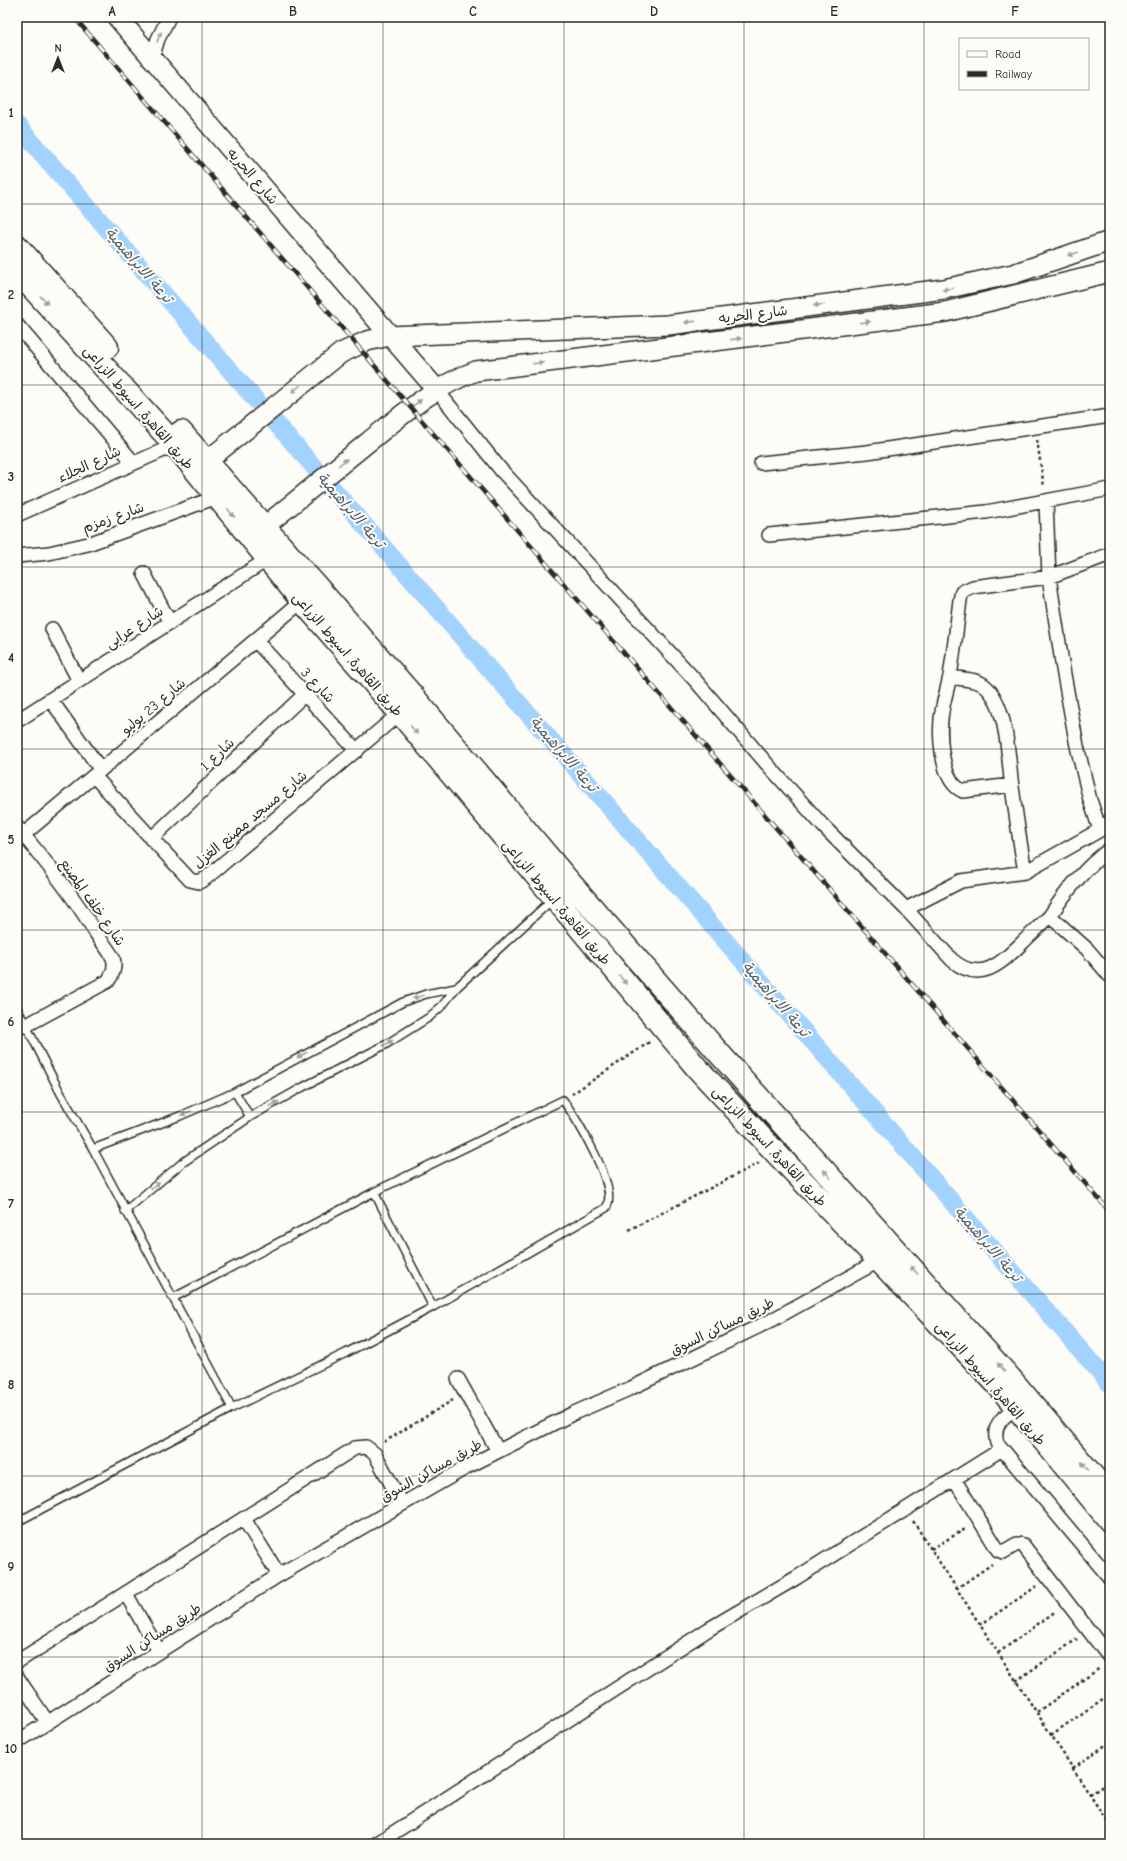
<svg xmlns="http://www.w3.org/2000/svg" width="1127" height="1861" font-family="'Comic Neue','Playpen Sans Arabic',sans-serif">
<style>
.lines{fill:none;stroke-linecap:round;stroke-linejoin:round}
.canal{stroke:#a2d2fe;stroke-width:18}
.service-casing{stroke:#2b2b2b;stroke-width:10}
.minor-casing{stroke:#2b2b2b;stroke-width:16}
.secondary-casing{stroke:#2b2b2b;stroke-width:22}
.trunk-casing{stroke:#2b2b2b;stroke-width:25}
.path{stroke:#2b2b2b;stroke-width:2.5;stroke-dasharray:3 3;stroke-linecap:butt}
.service{stroke:#fdfcf7;stroke-width:7}
.minor{stroke:#fdfcf7;stroke-width:13}
.secondary{stroke:#fdfcf7;stroke-width:19}
.trunk{stroke:#fdfcf7;stroke-width:22}
.rail-casing{stroke:#2b2b2b;stroke-width:4.5}
.rail{stroke:#fdfcf7;stroke-width:3;stroke-dasharray:9;stroke-linecap:butt}
.oneway{fill:#9e9e9b}
.grid{fill:none;stroke:#2b2b2b;stroke-width:1;stroke-opacity:0.55}
.labels{text-anchor:middle;stroke-width:4;stroke-linejoin:round;paint-order:stroke}
.street-label{font-size:14px;fill:#2b2b2b;stroke:#fdfcf7}
.water-label{font-size:15px;font-style:italic;fill:#4f5d6a;stroke:#fdfcf7}
.neatline{fill:none;stroke:#2b2b2b;stroke-width:1.5}
.grid-label{font-size:13px;text-anchor:middle;font-weight:bold;fill:#2b2b2b}
</style>
<rect width="100%" height="100%" fill="#fdfcf7"/>
<filter id="ink" filterUnits="userSpaceOnUse"><feTurbulence type="fractalNoise" baseFrequency=".025" numOctaves="2"/><feDisplacementMap in="SourceGraphic" scale="8" xChannelSelector="R" yChannelSelector="G"/><feConvolveMatrix kernelMatrix="1 2 1 2 8 2 1 2 1" color-interpolation-filters="sRGB"/></filter>
<g filter="url(#ink)">
<g class="lines">
<path class="canal" d="M17 125 1110 1384"/>
<defs>
<path id="service" d="M17 1008 61 1094 93 1149 232 1408
M235 1092 250 1117
M93 1149 180 1116 235 1092 403 1002 426 994 456 988
M374 1192 433 1307
M125 1211 182 1163 250 1117 303 1087 385 1045 428 1018 442 1006 456 988 553 899
M17 1522 232 1408 346 1353 433 1307 606 1208C620 1189 576 1118 563 1100L374 1192 173 1298"/>
<path id="minor" d="M152 58 158 39 169 17
M17 325 133 462
M436 389 501 470 695 680 767 764 825 828 906 909 952 960C980 984 1000 964 1021 944 1030 935 1040 926 1050 916L1087 949 1110 976
M761 463 867 452 1110 416
M1046 502 1049 577 1063 669 1077 746 1090 800 1100 830
M17 515 175 445
M769 535 986 512 1110 489
M17 556 49 553 88 544 217 497
M144 573 170 623
M52 629 79 681
M256 641 357 751
M950 677C961 679 977 679 985 686 1008 706 1008 759 1012 787 1016 815 1020 843 1025 872
M51 700 101 770
M17 721 268 559
M94 776 190 880 199 882 206 878 400 713
M1012 785 963 791C939 781 938 728 943 706 945 696 948 686 950 676 954 651 957 625 960 600L962 592 973 587 1049 577 1110 554
M17 827C45 861 73 895 96 933 101 941 109 950 113 958 116 967 113 974 108 981L25 1026
M23 835 302 601
M151 839 305 694
M906 909 961 881 1025 872 1100 830 1110 821
M1050 916C1066 891 1086 867 1110 849
M458 1379 498 1451
M1022 1404C1007 1414 991 1422 997 1443L1110 1578
M954 1479 998 1550 1003 1552 1017 1544 1023 1545 1110 1658
M244 1519 279 1575
M126 1594 159 1651
M17 1662 355 1448 366 1447 375 1454 402 1504
M17 1677 48 1723
M17 1742 279 1575 467 1467 574 1413 629 1389 772 1320 880 1260
M376 1844 709 1629 796 1578 1002 1449"/>
<path id="secondary" d="M117 17 436 389
M208 460 341 353 367 341 389 336 668 325 944 289 1013 274 1110 241
M265 526C299 498 333 471 367 443 402 415 434 386 476 371L945 312 1110 272"/>
<path id="trunk" d="M17 246 107 347
M17 271 175 445 302 601 400 713 697 1068 776 1153 997 1384 1110 1521
M181 432 412 695 567 879 718 1052 1011 1379 1110 1496"/>
</defs>
<use href="#service" class="service-casing"/>
<use href="#minor" class="minor-casing"/>
<use href="#secondary" class="secondary-casing"/>
<use href="#trunk" class="trunk-casing"/>
<path class="path" d="M1037 440 1044 487
M572 1094 651 1041
M629 1230 759 1163
M384 1442 453 1400
M913 1521 1110 1826
M931 1549 967 1528
M956 1589 992 1564
M980 1625 1037 1586
M998 1653 1056 1611
M1016 1681 1077 1639
M1037 1712 1100 1668
M1051 1735 1110 1694
M1073 1768 1110 1742
M1090 1795 1110 1781"/>
<use href="#service" class="service"/>
<use href="#minor" class="minor"/>
<use href="#secondary" class="secondary"/>
<use href="#trunk" class="trunk"/>
<defs>
<path id="rail" d="M74 17 411 408 1110 1212"/>
</defs>
<use href="#rail" class="rail-casing"/>
<use href="#rail" class="rail"/>
</g>
<defs><path id="oneway-solid" d="M-6-.8H1V-3.2L6.5 0L1 3.2V.8H-6Z"/></defs>
<g class="oneway">
<use href="#oneway-solid" transform="translate(159 37) rotate(-69)"/>
<use href="#oneway-solid" transform="translate(1073 254) rotate(161)"/>
<use href="#oneway-solid" transform="translate(948 289) rotate(170)"/>
<use href="#oneway-solid" transform="translate(44 300) rotate(47)"/>
<use href="#oneway-solid" transform="translate(819 305) rotate(173)"/>
<use href="#oneway-solid" transform="translate(690 322) rotate(173)"/>
<use href="#oneway-solid" transform="translate(865 322) rotate(-7)"/>
<use href="#oneway-solid" transform="translate(736 339) rotate(-7)"/>
<use href="#oneway-solid" transform="translate(538 363) rotate(-7)"/>
<use href="#oneway-solid" transform="translate(296 389) rotate(140)"/>
<use href="#oneway-solid" transform="translate(417 403) rotate(-37)"/>
<use href="#oneway-solid" transform="translate(343 462) rotate(-39)"/>
<use href="#oneway-solid" transform="translate(231 513) rotate(51)"/>
<use href="#oneway-solid" transform="translate(414 730) rotate(50)"/>
<use href="#oneway-solid" transform="translate(623 980) rotate(50)"/>
<use href="#oneway-solid" transform="translate(418 997) rotate(162)"/>
<use href="#oneway-solid" transform="translate(388 1043) rotate(-29)"/>
<use href="#oneway-solid" transform="translate(302 1055) rotate(151)"/>
<use href="#oneway-solid" transform="translate(274 1104) rotate(-30)"/>
<use href="#oneway-solid" transform="translate(186 1113) rotate(158)"/>
<use href="#oneway-solid" transform="translate(827 1174) rotate(-132)"/>
<use href="#oneway-solid" transform="translate(155 1186) rotate(-40)"/>
<use href="#oneway-solid" transform="translate(914 1270) rotate(-132)"/>
<use href="#oneway-solid" transform="translate(1001 1367) rotate(-132)"/>
<use href="#oneway-solid" transform="translate(1085 1466) rotate(-130)"/>
</g>
</g>
<path class="grid" d="M202 17V1844M383 17V1844M564 17V1844M744 17V1844M924 17V1844M17 204H1110M17 385H1110M17 567H1110M17 749H1110M17 930H1110M17 1112H1110M17 1294H1110M17 1476H1110M17 1657H1110"/>
<g class="labels">
<g class="street-label">
<text transform="translate(253 176) rotate(49)" y="5">شارع الحريه</text>
<text transform="translate(753 314) rotate(-7)" y="5">شارع الحريه</text>
<text transform="translate(139 407) rotate(49)" y="5">طريق القاهرة, اسيوط الزراعى</text>
<text transform="translate(89 464) rotate(-25)" y="5">شارع الجلاء</text>
<text transform="translate(113 517) rotate(-20)" y="5">شارع زمزم</text>
<text transform="translate(134 627) rotate(-33)" y="5">شارع عرابى</text>
<text transform="translate(348 654) rotate(49)" y="5">طريق القاهرة, اسيوط الزراعى</text>
<text transform="translate(318 685) rotate(47)" y="5">شارع 3</text>
<text transform="translate(153 706) rotate(-40)" y="5">شارع 23 يوليو</text>
<text transform="translate(217 754) rotate(-43)" y="5">شارع 1</text>
<text transform="translate(250 819) rotate(-40)" y="5">شارع مسجد مصنع الغزل</text>
<text transform="translate(93 902) rotate(55)" y="5">شارع خلف المصنع</text>
<text transform="translate(557 902) rotate(50)" y="5">طريق القاهرة, اسيوط الزراعى</text>
<text transform="translate(770 1146) rotate(47)" y="5">طريق القاهرة, اسيوط الزراعى</text>
<text transform="translate(722 1326) rotate(-26)" y="5">طريق مساكن السوق</text>
<text transform="translate(991 1383) rotate(49)" y="5">طريق القاهرة, اسيوط الزراعى</text>
<text transform="translate(431 1470) rotate(-29)" y="5">طريق مساكن السوق</text>
<text transform="translate(152 1637) rotate(-33)" y="5">طريق مساكن السوق</text>
</g>
<g class="water-label">
<text transform="translate(139 265) rotate(49)" y="5">ترعة الابراهيمية</text>
<text transform="translate(351 510) rotate(49)" y="5">ترعة الابراهيمية</text>
<text transform="translate(564 754) rotate(49)" y="5">ترعة الابراهيمية</text>
<text transform="translate(776 999) rotate(49)" y="5">ترعة الابراهيمية</text>
<text transform="translate(988 1244) rotate(49)" y="5">ترعة الابراهيمية</text>
</g>
</g>
<rect width="1127" height="1861" fill="none" stroke="#fdfcf7" stroke-width="44"/>
<rect x="959" y="38" width="130" height="52" fill="#fdfcf7" stroke="#a9a8a5"/>
<rect x="967" y="51" width="20" height="6" fill="#fdfcf7" stroke="#a9a8a5"/>
<text x="995" y="58" font-size="12" fill="#2b2b2b">Road</text>
<rect x="967" y="71" width="20" height="6" fill="#2b2b2b" stroke="#a9a8a5"/>
<text x="995" y="78" font-size="12" fill="#2b2b2b">Railway</text>
<g transform="translate(58 58)" stroke="#fdfcf7" stroke-width="3" paint-order="stroke">
<path d="M0-3L7 15L0 10L-7 15Z" fill="#2b2b2b"/>
<text y="-6" font-size="11" font-weight="bold" text-anchor="middle" fill="#2b2b2b">N</text>
</g>
<rect x="22" y="22" width="1083" height="1817" class="neatline"/>
<g class="grid-label">
<text x="112" y="16">A</text>
<text x="293" y="16">B</text>
<text x="473" y="16">C</text>
<text x="654" y="16">D</text>
<text x="834" y="16">E</text>
<text x="1015" y="16">F</text>
<text x="11" y="117">1</text>
<text x="11" y="299">2</text>
<text x="11" y="481">3</text>
<text x="11" y="662">4</text>
<text x="11" y="844">5</text>
<text x="11" y="1026">6</text>
<text x="11" y="1208">7</text>
<text x="11" y="1389">8</text>
<text x="11" y="1571">9</text>
<text x="11" y="1753">10</text>
</g>
</svg>
